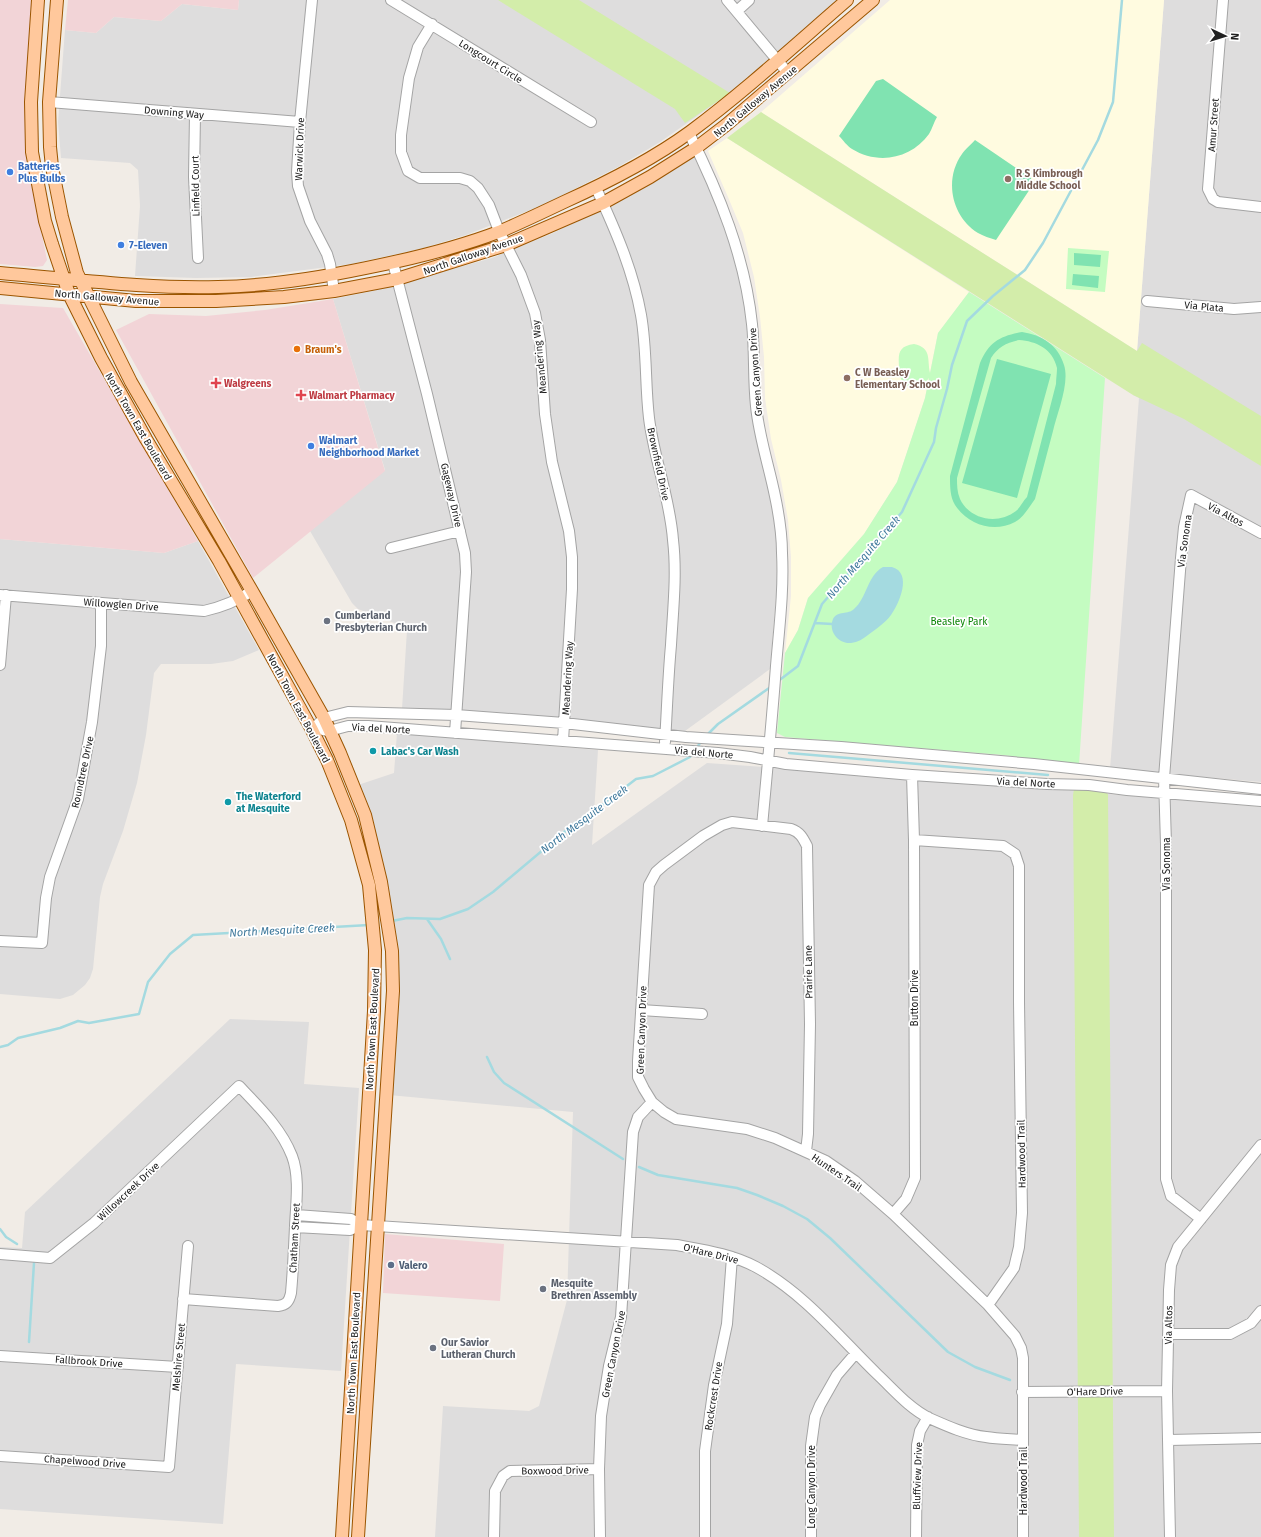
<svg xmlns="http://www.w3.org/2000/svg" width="1261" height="1537" font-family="'Fira Sans',sans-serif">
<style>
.residential{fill:#dedddd}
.commercial{fill:#f2d4d7}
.education{fill:#fffbe0}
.grass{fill:#d3edaa}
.park{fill:#c4fcc1}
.pitch{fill:#80e3b1;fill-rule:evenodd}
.water{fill:#a4dae0}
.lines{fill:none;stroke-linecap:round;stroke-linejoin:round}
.stream{stroke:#a4dae0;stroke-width:2.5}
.minor-casing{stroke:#a4a4a4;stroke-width:12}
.major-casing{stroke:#9b5500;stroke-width:14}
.minor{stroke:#fff;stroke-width:10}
.major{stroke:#ffc89c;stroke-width:12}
.shop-dot{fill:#3f7fe0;stroke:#fff;stroke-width:1.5}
.education-dot{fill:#8d6e63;stroke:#fff;stroke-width:1.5}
.food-dot{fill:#e8710a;stroke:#fff;stroke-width:1.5}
.health-dot{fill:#e0444e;stroke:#fff;stroke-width:1.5}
.worship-dot{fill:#6b7280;stroke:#fff;stroke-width:1.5}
.culture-dot{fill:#0f9aa8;stroke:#fff;stroke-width:1.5}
.service-dot{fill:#5c6f8a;stroke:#fff;stroke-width:1.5}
.labels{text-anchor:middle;stroke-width:3.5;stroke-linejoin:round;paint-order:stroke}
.street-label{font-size:10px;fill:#202020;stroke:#fff}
.shop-label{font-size:10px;font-weight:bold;fill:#366cbe;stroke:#fff;text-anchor:start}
.education-label{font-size:10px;font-weight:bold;fill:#785e54;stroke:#fff;text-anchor:start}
.food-label{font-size:10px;font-weight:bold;fill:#c56008;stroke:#fff;text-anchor:start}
.health-label{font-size:10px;font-weight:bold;fill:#be3a42;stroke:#fff;text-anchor:start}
.worship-label{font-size:10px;font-weight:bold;fill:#5b616d;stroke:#fff;text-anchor:start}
.park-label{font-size:10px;fill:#0c8506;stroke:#fff}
.culture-label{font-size:10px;font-weight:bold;fill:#0d838f;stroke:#fff;text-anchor:start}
.service-label{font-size:10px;font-weight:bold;fill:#4e5e75;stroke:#fff;text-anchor:start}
.water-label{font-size:11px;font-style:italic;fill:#3f799c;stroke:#fff}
</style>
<rect width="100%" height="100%" fill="#f1ece6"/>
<path class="residential" d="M239 0H837L730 93 660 142 618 167 543 205 466 235 420 249 351 264 251 277 196 278 135 276 140 206 138 170 130 163 61 158 58 122 65 30 96 33 114 17 161 21 182 4 238 10Z
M1164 0H1261V782L1110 769 1139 398 1133 395 1137 351Z
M694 157 713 196 723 221 741 284 745 307 776 532 777 585 770 669 685 731 402 709 407 630 402 626 358 609 352 603 310 531 385 470 333 299 373 291 492 258 553 233 618 202Z
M0 539 164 553 198 541 259 650 233 661 211 664H161L154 673 146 735 137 783 123 831 103 884 100 897 93 969 90 978 85 985 73 995 60 999 0 994Z
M397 733 598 750 592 845 707 763 1104 791 1108 794 1261 807V1537H435L443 1406 529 1411 539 1406 567 1300 573 1112 389 1095 393 944 358 785 394 773Z
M230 1019 309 1022 304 1084 359 1088 341 1371 236 1364 223 1524 0 1509V1247L22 1248 25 1212Z"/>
<path class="commercial" d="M0 0H32L29 37 26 159 47 260 43 266 35 267 0 264Z
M68 0H239L238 10 182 4 161 21 114 17 96 33 65 30Z
M333 299 385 471 253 578 116 330 149 314 206 316 265 310Z
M0 304 63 308 198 541 164 553 0 539Z
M385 1234 504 1244 500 1301 383 1293Z"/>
<path class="education" d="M890 0H1164L1137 351 761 112Z
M727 138 969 292 938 333 925 398 897 482 864 534 808 598 798 630 785 653 791 596V557L788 520 781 480 771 439 765 398 764 357 760 317 754 277 743 233 728 197 708 151Z"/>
<path class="grass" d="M498 0H579L730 93 685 123 675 109Z
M761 112 1137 351 1142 343 1261 416V466L1184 419 1133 395 727 138Z
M1074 789 1104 791 1108 794 1114 1537H1079L1073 795Z"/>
<path class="park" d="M1068 248 1109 251 1105 292 1066 289Z
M969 292 1105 378 1079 765C1053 764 1029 758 1003 755L785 737 777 733 785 653 798 630 808 598 864 534 897 482 925 398 929 378C922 387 908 393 901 379 899 375 899 370 899 366 898 353 899 346 914 344 932 348 927 359 930 373L938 333Z"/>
<path class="pitch" d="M883 79 937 117C934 122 932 129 929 134 911 159 878 165 852 149 847 146 843 140 839 136L876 81Z
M975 140 1031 178 1032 186 996 240C990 238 983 236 978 233 951 216 944 179 962 154 965 149 971 145 975 140Z
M1074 253 1101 255 1100 267 1074 265Z
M1073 274 1099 276 1098 288 1072 285Z
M1022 332C1042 335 1058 345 1064 365 1070 383 1057 413 1053 431 1047 454 1041 476 1035 499 1029 507 1024 517 1015 522 994 533 968 525 955 505 950 497 950 486 950 476L980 363C989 342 1000 336 1022 332ZM1019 340C1036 341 1053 349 1057 368 1057 373 1056 379 1056 384L1027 497C1023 501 1020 508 1016 511 998 525 970 520 960 499 957 492 957 485 957 478L991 358C998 347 1006 343 1019 340Z
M997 359 1051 374 1017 498 962 483Z"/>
<path class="water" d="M883 567C886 567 890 567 892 567 913 573 899 604 891 615 885 623 876 629 868 635 863 639 858 642 851 643 838 644 828 631 833 619 838 610 848 615 854 609 867 598 867 576 883 567Z"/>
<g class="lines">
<path class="stream" d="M815 623 832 624
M777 682 798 666 822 604 902 512 934 442 936 428 947 389 952 365 967 321 993 296 1025 270 1043 243 1098 140 1113 102 1122 0
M707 735 718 724 772 686
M696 749 702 740
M789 753 1048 775
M427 919 441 939 450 959
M392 921 407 918 440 919 468 909 493 892 575 823 584 819 636 779 653 776 690 757 693 753
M0 1047 8 1045 18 1038 60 1028 78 1021 89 1023 139 1014 148 982 170 954 193 935 369 925
M487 1057 494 1072 504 1083 623 1159
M639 1167 658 1175 737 1188 757 1195 783 1206 807 1219 830 1238 948 1352 975 1367 1010 1380
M0 1229 6 1237 17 1244
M29 1342 34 1263"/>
<defs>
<path id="minor" d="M312 0 300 122 297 172 298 186 310 221 327 254 330 264 334 291
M391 0 591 122
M727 0 788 73
M1223 0 1208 189 1213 199 1218 202 1261 207
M737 11 749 0
M432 24 418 47 409 78 401 135V152L408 171 420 178H460L470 181 478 188 489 205 499 231 521 275 535 313 540 340 545 414 552 462 569 531 572 557V589L563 741
M49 102 300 122
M195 114 194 177 198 258
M689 133C719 193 745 257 752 324 755 351 753 379 756 406 759 437 769 466 775 496 779 515 782 534 782 553 784 591 779 629 776 666 772 719 767 773 762 826
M596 188C615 229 633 270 641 315 647 349 645 384 649 418 654 459 670 498 673 540 677 574 673 610 671 645 668 678 667 710 665 742
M393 263 427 394 465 553 466 572 455 733
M1147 301 1234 309 1261 307
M391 548 460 531
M0 595 204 611C222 607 237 601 252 591
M0 665 6 595
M312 730 324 718 348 712 456 715 564 723 686 737 841 747 1034 764 1261 789
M323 730 329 731 348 726H368L718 753 750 757 786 764 912 775 1047 784 1089 785 1127 790 1261 801
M914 840 1003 846 1015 854 1019 866V1002L1022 1213 1019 1247 1014 1268 988 1305
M0 941 42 943 46 898 50 877 78 799 92 722 101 646V603
M641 1010 702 1014
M806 1151 808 1134 810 1024 807 846C803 838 800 832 791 829L732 822 722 825 703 836 664 865 656 872 649 885 638 1061V1077L644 1089 652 1102 664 1112 676 1119 747 1129 775 1138 826 1161 855 1181 893 1214 988 1305 1015 1336 1021 1348 1023 1358V1537
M893 1214 906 1199 915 1178 914 840 912 775
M296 1215 351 1219 361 1225 677 1245C704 1250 732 1254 756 1267 804 1293 839 1337 878 1375 894 1390 909 1408 929 1418 947 1426 967 1435 986 1437 998 1439 1011 1439 1023 1440
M1201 1219 1171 1196 1166 1179V844L1164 778 1181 558 1184 527 1191 495 1261 533
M295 1227 350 1230 361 1225
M0 1254 50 1258 94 1223 239 1086C259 1107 281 1128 292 1156 300 1177 296 1204 295 1226 294 1249 293 1271 291 1293 289 1302 286 1305 278 1306L183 1299
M1168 1334H1230L1251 1323 1261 1311
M0 1356 178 1367
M1022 1392 1167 1391
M1169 1440 1261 1438
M0 1456 169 1467 188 1246
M494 1537 495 1491 503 1476 510 1471 599 1469
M600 1537 599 1469 601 1416 609 1366 621 1317 633 1132 638 1117 652 1102
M705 1537V1451L714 1385 727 1324 732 1257
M811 1537V1446L815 1417 820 1405 837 1375 856 1353
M916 1537 917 1445 920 1431 928 1417
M1170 1537 1167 1391 1169 1290 1171 1265 1178 1247 1261 1145"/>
<path id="major" d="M38 0 31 102 32 152 45 221 52 244 69 294 101 358 146 439 219 561 312 730 327 760 351 820 369 885 375 950 374 1011 342 1537
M57 0 49 102 50 147 52 167 62 217 77 273 131 382 252 591 324 718 340 753 365 815 381 882 392 951 393 991 358 1537
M0 273C73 279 145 289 218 287 267 286 318 278 366 268 411 259 457 248 501 231 522 222 543 212 564 202 606 183 653 159 690 132 745 91 795 45 847 0
M0 288 136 301H216L284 297 334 291 397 279 506 245 603 203 650 177 696 148 726 125 873 0"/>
</defs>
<use href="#minor" class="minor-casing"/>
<use href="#major" class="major-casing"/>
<use href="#minor" class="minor"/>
<use href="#major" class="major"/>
</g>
<g class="shop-dot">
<circle cx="10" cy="172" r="4"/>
<circle cx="121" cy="245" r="4"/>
<circle cx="311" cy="446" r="4"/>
</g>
<g class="education-dot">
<circle cx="1008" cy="179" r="4"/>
<circle cx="847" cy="378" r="4"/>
</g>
<circle class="food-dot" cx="297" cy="349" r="4"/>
<g class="health-dot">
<path d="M214 377h4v4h4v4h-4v4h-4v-4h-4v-4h4z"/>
<path d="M299 389h4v4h4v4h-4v4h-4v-4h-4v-4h4z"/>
</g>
<g class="worship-dot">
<circle cx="327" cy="621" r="4"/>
<circle cx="543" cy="1289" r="4"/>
<circle cx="433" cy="1348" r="4"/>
</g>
<g class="culture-dot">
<circle cx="373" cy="751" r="4"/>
<circle cx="228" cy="802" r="4"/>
</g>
<circle class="service-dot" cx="391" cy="1265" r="4"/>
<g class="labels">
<g class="street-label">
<text transform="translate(491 61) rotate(32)" y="4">Longcourt Circle</text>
<text transform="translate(755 101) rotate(-40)" y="4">North Galloway Avenue</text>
<text transform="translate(174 112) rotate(5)" y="4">Downing Way</text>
<text transform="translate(1213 125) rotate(-86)" y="4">Amur Street</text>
<text transform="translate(299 149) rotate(-88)" y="4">Warwick Drive</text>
<text transform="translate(195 186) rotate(-91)" y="4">Linfield Court</text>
<text transform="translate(473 254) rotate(-19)" y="4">North Galloway Avenue</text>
<text transform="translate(107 297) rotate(5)" y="4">North Galloway Avenue</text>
<text transform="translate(1204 306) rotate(5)" y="4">Via Plata</text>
<text transform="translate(539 357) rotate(-96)" y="4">Meandering Way</text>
<text transform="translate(755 372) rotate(-94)" y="4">Green Canyon Drive</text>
<text transform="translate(139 426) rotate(60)" y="4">North Town East Boulevard</text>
<text transform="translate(659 464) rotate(78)" y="4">Brownfield Drive</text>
<text transform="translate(452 495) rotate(77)" y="4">Gageway Drive</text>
<text transform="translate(1226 514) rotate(28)" y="4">Via Altos</text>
<text transform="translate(1184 541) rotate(-82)" y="4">Via Sonoma</text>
<text transform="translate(121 604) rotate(4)" y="4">Willowglen Drive</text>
<text transform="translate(567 678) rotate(-87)" y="4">Meandering Way</text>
<text transform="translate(299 708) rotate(62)" y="4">North Town East Boulevard</text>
<text transform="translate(381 728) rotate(3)" y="4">Via del Norte</text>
<text transform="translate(704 752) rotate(5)" y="4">Via del Norte</text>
<text transform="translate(82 772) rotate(-78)" y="4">Roundtree Drive</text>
<text transform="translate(1026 782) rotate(3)" y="4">Via del Norte</text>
<text transform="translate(1166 864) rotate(-90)" y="4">Via Sonoma</text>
<text transform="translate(808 972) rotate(-91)" y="4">Prairie Lane</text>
<text transform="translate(914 998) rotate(-90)" y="4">Button Drive</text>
<text transform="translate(372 1029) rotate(-87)" y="4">North Town East Boulevard</text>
<text transform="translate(641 1030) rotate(-88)" y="4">Green Canyon Drive</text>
<text transform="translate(1021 1154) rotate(-91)" y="4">Hardwood Trail</text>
<text transform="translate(837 1172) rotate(34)" y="4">Hunters Trail</text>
<text transform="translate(128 1191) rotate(-43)" y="4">Willowcreek Drive</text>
<text transform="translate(294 1238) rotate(-87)" y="4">Chatham Street</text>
<text transform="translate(711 1253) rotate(14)" y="4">O'Hare Drive</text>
<text transform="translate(1168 1325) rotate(-89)" y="4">Via Altos</text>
<text transform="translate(353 1353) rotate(-87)" y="4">North Town East Boulevard</text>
<text transform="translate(613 1354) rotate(-79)" y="4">Green Canyon Drive</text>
<text transform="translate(178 1357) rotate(-85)" y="4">Melshire Street</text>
<text transform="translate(89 1361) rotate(4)" y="4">Fallbrook Drive</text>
<text transform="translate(1095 1391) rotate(-1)" y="4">O'Hare Drive</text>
<text transform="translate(713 1396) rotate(-81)" y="4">Rockcrest Drive</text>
<text transform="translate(85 1461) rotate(4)" y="4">Chapelwood Drive</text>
<text transform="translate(555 1470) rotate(-1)" y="4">Boxwood Drive</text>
<text transform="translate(917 1476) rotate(-88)" y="4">Bluffview Drive</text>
<text transform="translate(1023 1481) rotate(-90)" y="4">Hardwood Trail</text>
<text transform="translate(811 1487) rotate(-90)" y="4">Long Canyon Drive</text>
</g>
<g class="shop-label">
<text x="18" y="170">Batteries<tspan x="18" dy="12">Plus Bulbs</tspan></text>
<text x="129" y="249">7-Eleven</text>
<text x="319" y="444">Walmart<tspan x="319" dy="12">Neighborhood Market</tspan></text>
</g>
<g class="education-label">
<text x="1016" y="177">R S Kimbrough<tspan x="1016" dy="12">Middle School</tspan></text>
<text x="855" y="376">C W Beasley<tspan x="855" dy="12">Elementary School</tspan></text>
</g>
<g class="food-label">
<text x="305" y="353">Braum's</text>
</g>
<g class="health-label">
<text x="224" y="387">Walgreens</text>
<text x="309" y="399">Walmart Pharmacy</text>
</g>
<g class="worship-label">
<text x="335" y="619">Cumberland<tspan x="335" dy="12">Presbyterian Church</tspan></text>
<text x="551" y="1287">Mesquite<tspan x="551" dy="12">Brethren Assembly</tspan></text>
<text x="441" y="1346">Our Savior<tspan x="441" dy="12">Lutheran Church</tspan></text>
</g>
<g class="park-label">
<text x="959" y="625">Beasley Park</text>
</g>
<g class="culture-label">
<text x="381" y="755">Labac's Car Wash</text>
<text x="236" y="800">The Waterford<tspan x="236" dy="12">at Mesquite</tspan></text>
</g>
<g class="service-label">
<text x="399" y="1269">Valero</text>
</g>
<g class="water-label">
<text transform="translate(863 557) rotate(-49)" y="4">North Mesquite Creek</text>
<text transform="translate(584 819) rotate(-37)" y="4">North Mesquite Creek</text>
<text transform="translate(282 930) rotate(-3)" y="4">North Mesquite Creek</text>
</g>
</g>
<g transform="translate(1225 36) rotate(94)" stroke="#ffffff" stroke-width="3" paint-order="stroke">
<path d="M0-3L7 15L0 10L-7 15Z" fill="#202020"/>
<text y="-6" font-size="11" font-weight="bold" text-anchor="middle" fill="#202020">N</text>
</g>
</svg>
